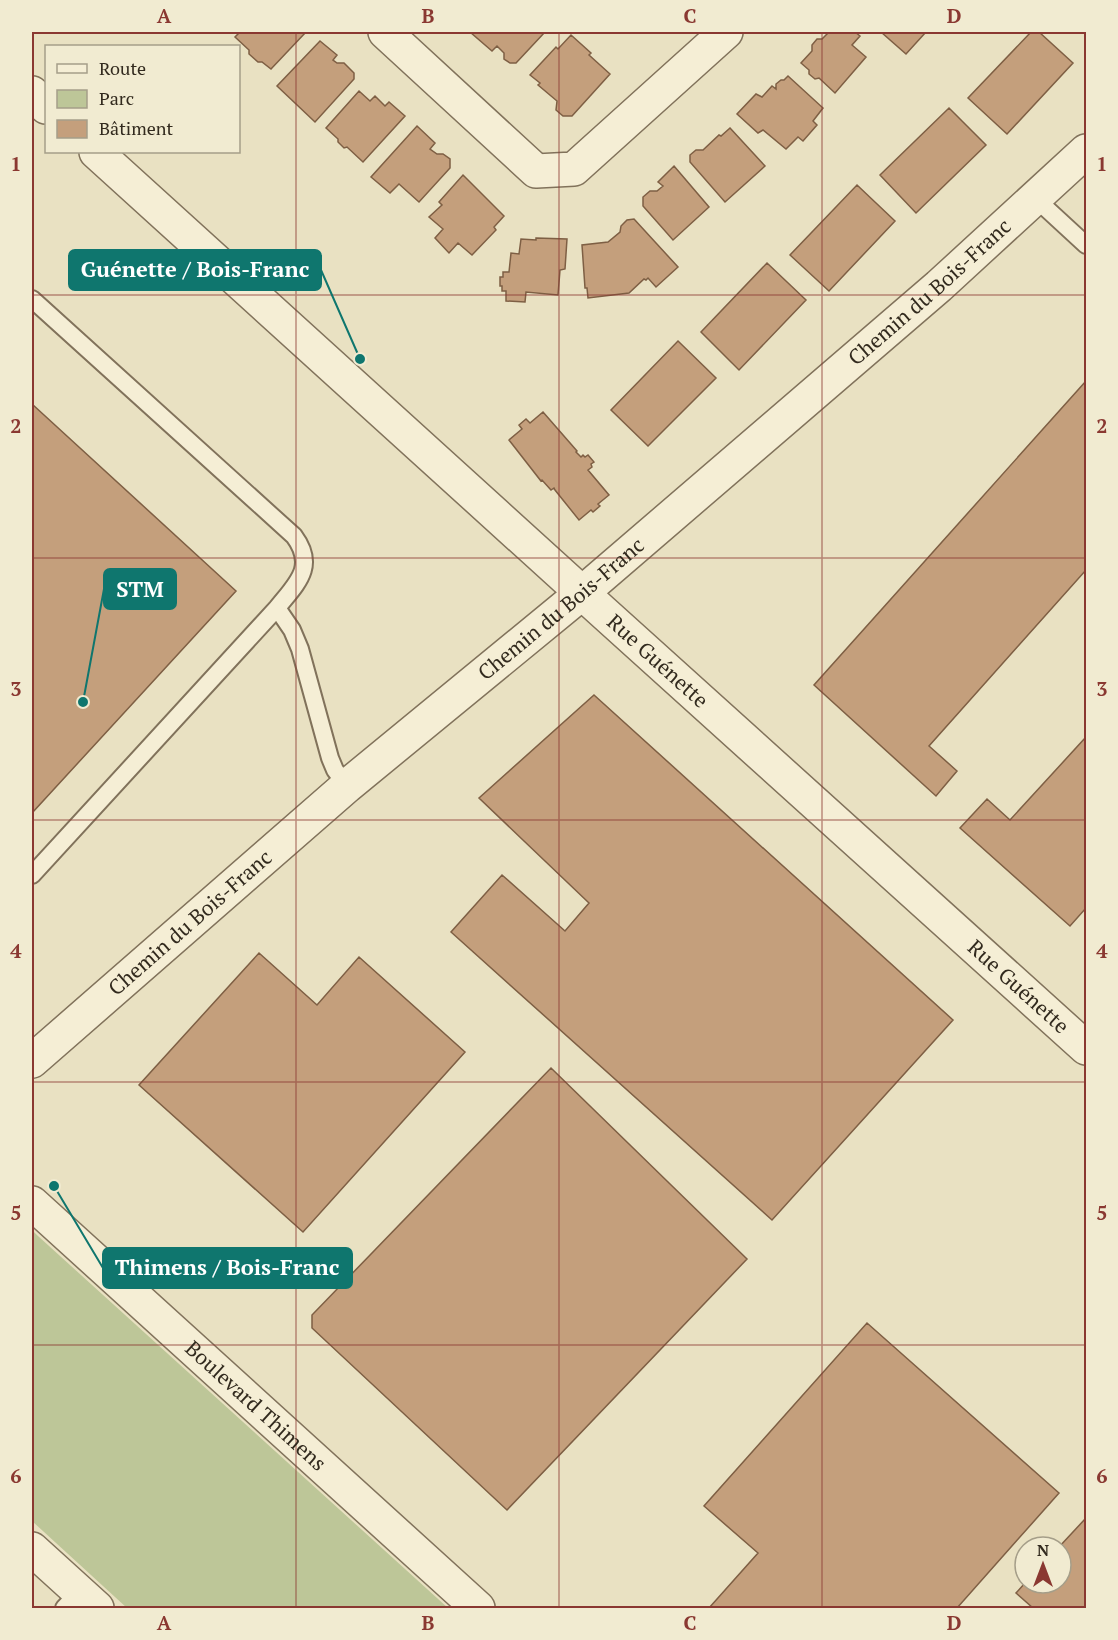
<svg xmlns="http://www.w3.org/2000/svg" width="1118" height="1640" font-family="'PT Serif',serif">
<style>
.green{fill:#bdc698}
.building{fill:#c49f7c;stroke:#7e5f44;stroke-width:1.5}
.lines{fill:none;stroke-linecap:round;stroke-linejoin:round}
.service-casing{stroke:#81725b;stroke-width:20}
.minor-casing{stroke:#81725b;stroke-width:36}
.tertiary-casing{stroke:#81725b;stroke-width:36}
.service{stroke:#f5eed5;stroke-width:16}
.minor{stroke:#f5eed5;stroke-width:33}
.tertiary{stroke:#f5eed5;stroke-width:33}
.grid{fill:none;stroke:#8a3831;stroke-width:1.5;stroke-opacity:0.55}
.labels{text-anchor:middle;stroke-width:6;stroke-linejoin:round;paint-order:stroke}
.street-label{font-size:21px;fill:#322a1e;stroke:#f1ebd1}
.leader{fill:none;stroke:#0f766e;stroke-width:2}
.callout-dot{fill:#0f766e;stroke:#f1ebd1;stroke-width:2}
.callout{fill:#0f766e;stroke:#0f766e;stroke-width:2}
.callout-label{font-size:22px;text-anchor:middle;font-weight:bold;fill:#fff}
.neatline{fill:none;stroke:#8a3831;stroke-width:2}
.grid-label{font-size:20px;text-anchor:middle;font-weight:bold;fill:#8a3831}
</style>
<rect width="100%" height="100%" fill="#e9e1c2"/>
<path class="green" d="M32 1230 38 1236 448 1608H127L32 1521Z"/>
<path class="building" d="M240 32H306L271 69 262 62H258L249 54V50L235 37Z
M470 32H545L516 63H510L504 59V53L497 46 492 51Z
M829 32H855L860 36 852 45 866 57 835 93 819 78 815 79 809 74V70L801 63 812 51V45L817 39H822Z
M881 32H926L906 54Z
M1031 32H1039L1073 63 1007 134 968 98Z
M571 35 591 53 589 55 610 74 572 116H563L556 110 557 101 538 85 540 83 530 75 556 47 558 49Z
M320 41 337 55 333 60 337 63H344L354 73V79L315 122 277 86Z
M788 76 823 108 813 121 817 125 803 141 798 137 786 149 763 130 758 133 737 114 756 94 762 97 772 86 776 89V84L781 80H784Z
M359 91 370 101 375 96 385 106 389 102 405 116 363 162 347 147 344 148 338 142V139L326 128Z
M949 108 986 145 916 213 880 175Z
M417 126 435 143 430 149 437 154H443L450 159V168L419 202 399 184 390 193 371 177Z
M730 128 765 166 725 202 690 162V155L696 150H703L719 135 721 136Z
M674 166 709 207 673 240 643 206V197L650 191H657L663 186 658 182Z
M463 175 504 216 494 227 496 230 472 255 458 243 449 253 435 238 443 229 429 217 442 205 439 202Z
M857 185 895 221 829 291 790 255Z
M634 219 678 267 656 287 648 278 646 280 644 279 629 293 588 298 587 288H585L582 245 608 242 620 232 621 226 627 220Z
M536 238 567 239 565 269 560 270 558 295 526 292 525 302 506 301V291H502V286H500V277H503V272H509L511 253 519 254 521 239 536 240Z
M767 263 806 300 739 370 701 332Z
M678 341 716 378 648 446 611 410Z
M1086 381V570L929 746 957 771 936 796 814 685Z
M32 404 236 591 32 813Z
M543 412 577 451 576 452 581 457 583 455 585 457 588 455 594 462 591 464 592 467 588 470 609 495 598 504 600 506 593 512 591 510 579 520 555 490 554 488 551 490 542 480 541 481 509 440 522 429 519 425 526 419 530 423Z
M594 695 953 1020 772 1220 451 932 502 875 565 931 589 903 479 798Z
M1086 737V908L1070 926 960 828 987 799 1010 820Z
M259 953 317 1005 359 957 465 1052 303 1232 139 1085Z
M551 1068 747 1259 507 1510 312 1328V1315Z
M867 1323 1059 1493 957 1608H709L758 1553 704 1506Z
M1086 1518V1608H1033L1016 1593 1025 1583H1061V1547H1059Z"/>
<g class="lines">
<defs>
<path id="service" d="M1035 198 1086 245
M32 299 294 536C317 567 296 584 277 608L32 875
M277 608 292 630 300 649 330 758 335 770 347 786
M64 1608 79 1592"/>
<g id="minor">
<path d="M385 32 536 171 574 169 726 32"/>
<path d="M32 93 46 107"/>
<path id="s1" d="M96 152 603 612 1086 1048"/>
<path id="s2" d="M32 1061 347 786 582 593 939 286 1086 151"/>
</g>
<g id="tertiary">
<path id="s3" d="M32 1203 478 1608"/>
<path d="M32 1549 97 1608"/>
</g>
</defs>
<use href="#service" class="service-casing"/>
<use href="#minor" class="minor-casing"/>
<use href="#tertiary" class="tertiary-casing"/>
<use href="#service" class="service"/>
<use href="#minor" class="minor"/>
<use href="#tertiary" class="tertiary"/>
</g>
<path class="grid" d="M296 32V1608M559 32V1608M822 32V1608M32 295H1086M32 558H1086M32 820H1086M32 1082H1086M32 1345H1086"/>
<g class="labels">
<g class="street-label">
<text dy="7" stroke="none"><textPath href="#s2" startOffset="1182">Chemin du Bois-Franc</textPath></text>
<text dy="7" stroke="none"><textPath href="#s2" startOffset="696">Chemin du Bois-Franc</textPath></text>
<text dy="7" stroke="none"><textPath href="#s1" startOffset="758">Rue Guénette</textPath></text>
<text dy="7" stroke="none"><textPath href="#s2" startOffset="210">Chemin du Bois-Franc</textPath></text>
<text dy="7" stroke="none"><textPath href="#s1" startOffset="1244">Rue Guénette</textPath></text>
<text dy="7" stroke="none"><textPath href="#s3" startOffset="302">Boulevard Thimens</textPath></text>
</g>
</g>
<path class="leader" d="M360 359L321 270M83 702L104 589M54 1186L103 1268"/>
<g class="callout-dot">
<circle cx="360" cy="359" r="6"/>
<circle cx="83" cy="702" r="6"/>
<circle cx="54" cy="1186" r="6"/>
</g>
<g class="callout">
<rect x="69" y="250" width="252" height="40" rx="6"/>
<rect x="104" y="569" width="72" height="40" rx="6"/>
<rect x="103" y="1248" width="249" height="40" rx="6"/>
</g>
<g class="callout-label">
<text x="195" y="277">Guénette / Bois-Franc</text>
<text x="140" y="597">STM</text>
<text x="227" y="1275">Thimens / Bois-Franc</text>
</g>
<rect width="1118" height="1640" fill="none" stroke="#f1ebd1" stroke-width="66"/>
<rect x="45" y="45" width="195" height="108" fill="#f1ebd1" stroke="#a59e89" stroke-width="1.5"/>
<rect x="57" y="64" width="30" height="9" fill="#f5eed5" stroke="#a59e89" stroke-width="1.5"/>
<text x="99" y="75" font-size="18" fill="#322a1e">Route</text>
<rect x="57" y="90" width="30" height="18" fill="#bdc698" stroke="#a59e89" stroke-width="1.5"/>
<text x="99" y="105" font-size="18" fill="#322a1e">Parc</text>
<rect x="57" y="120" width="30" height="18" fill="#c49f7c" stroke="#a59e89" stroke-width="1.5"/>
<text x="99" y="135" font-size="18" fill="#322a1e">Bâtiment</text>
<g transform="translate(1043 1565)"><circle r="28" fill="#f1ebd1" stroke="#a59e89" stroke-width="1.5"/>
<path d="M0-4.5L10 22L0 15L-10 22Z" fill="#8a3831"/>
<text y="-9" font-size="16" font-weight="bold" text-anchor="middle" fill="#322a1e">N</text>
</g>
<rect x="33" y="33" width="1052" height="1574" class="neatline"/>
<g class="grid-label">
<text x="164" y="23">A</text>
<text x="428" y="23">B</text>
<text x="690" y="23">C</text>
<text x="954" y="23">D</text>
<text x="16" y="171">1</text>
<text x="1102" y="171">1</text>
<text x="16" y="433">2</text>
<text x="1102" y="433">2</text>
<text x="16" y="696">3</text>
<text x="1102" y="696">3</text>
<text x="16" y="958">4</text>
<text x="1102" y="958">4</text>
<text x="16" y="1220">5</text>
<text x="1102" y="1220">5</text>
<text x="16" y="1483">6</text>
<text x="1102" y="1483">6</text>
<text x="164" y="1630">A</text>
<text x="428" y="1630">B</text>
<text x="690" y="1630">C</text>
<text x="954" y="1630">D</text>
</g>
</svg>
